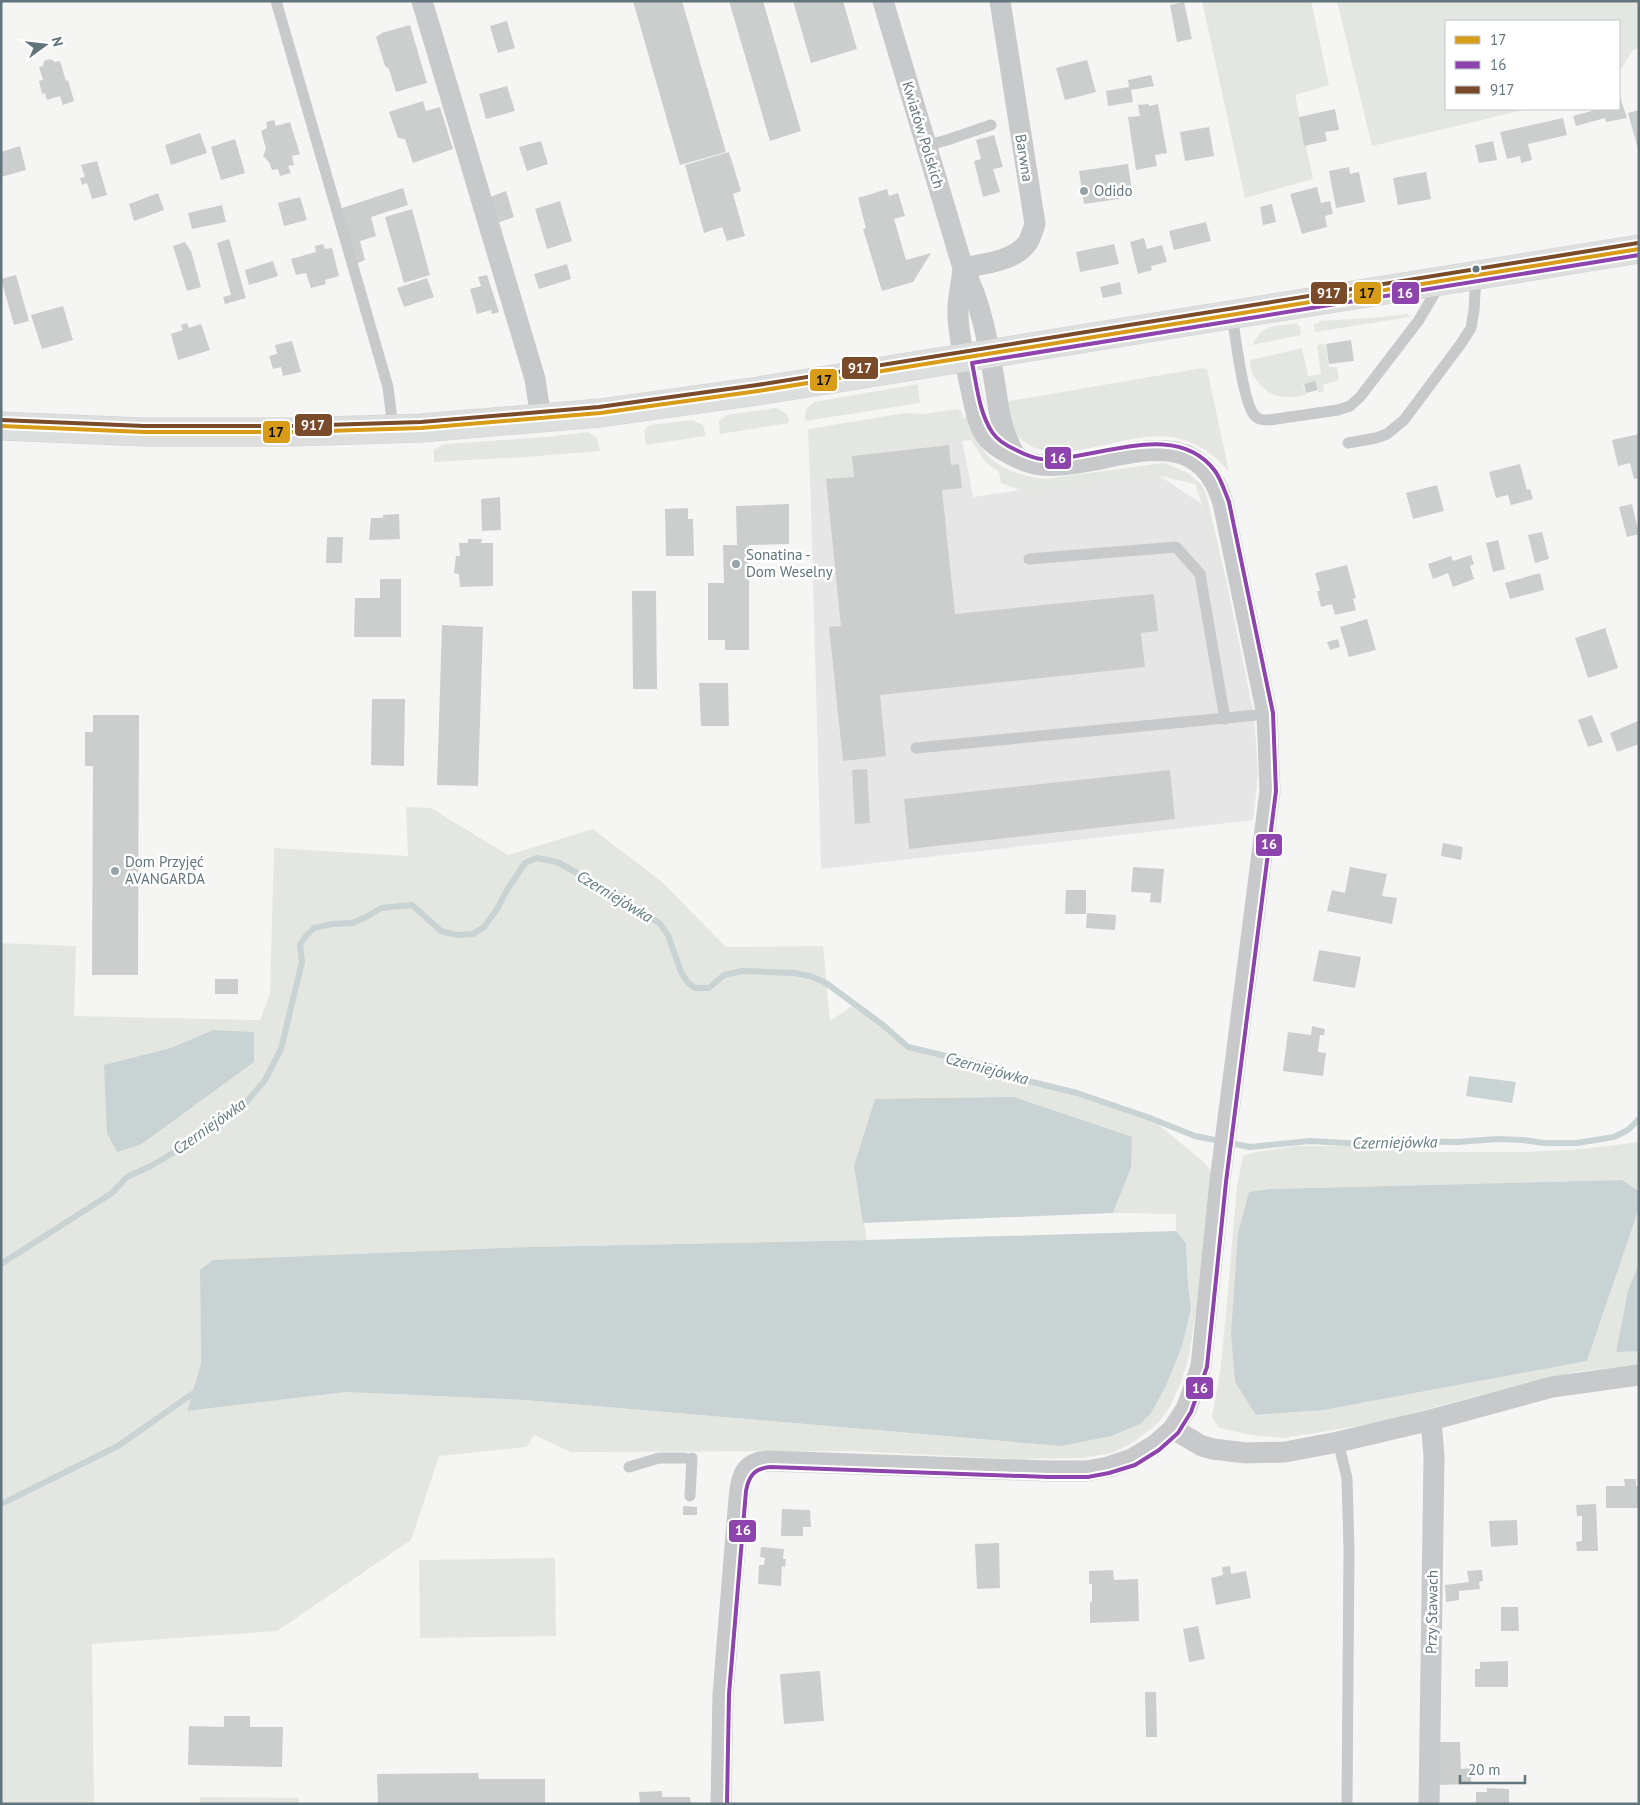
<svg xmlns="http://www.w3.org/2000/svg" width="1640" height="1805" font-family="'PT Sans',sans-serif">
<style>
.built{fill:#e5e6e5}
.green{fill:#e4e7e1;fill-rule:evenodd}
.water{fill:#c9d3d4}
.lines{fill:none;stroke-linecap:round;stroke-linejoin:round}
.stream{stroke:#c9d3d4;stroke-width:6}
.building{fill:#cccece}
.primary-casing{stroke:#d1d2d2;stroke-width:29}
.service{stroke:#c7c9ca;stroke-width:11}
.minor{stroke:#c7c9ca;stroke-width:21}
.primary{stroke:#dddede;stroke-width:28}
.bus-1-casing{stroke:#fff;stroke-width:8}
.bus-2-casing{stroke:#fff;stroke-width:8}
.bus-3-casing{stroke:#fff;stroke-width:8}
.bus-1{stroke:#d99c19;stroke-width:4}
.bus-2{stroke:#8e44ad;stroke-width:4}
.bus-3{stroke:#7a4b2a;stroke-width:4}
.poi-dot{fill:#95a2a7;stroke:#fff;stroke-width:2}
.bus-dot{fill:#62757d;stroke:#fff;stroke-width:2}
.labels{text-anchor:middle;stroke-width:5;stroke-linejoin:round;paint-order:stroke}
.street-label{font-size:15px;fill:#62757d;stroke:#fff}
.poi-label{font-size:15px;fill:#62757d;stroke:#fff;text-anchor:start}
.water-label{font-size:16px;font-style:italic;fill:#627b7f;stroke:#fff}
.line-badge{stroke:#fff;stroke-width:2}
.badge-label{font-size:14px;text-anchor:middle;font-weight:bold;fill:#fff}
.pale-badge-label{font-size:14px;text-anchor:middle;font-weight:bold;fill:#111}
</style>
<rect width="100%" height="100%" fill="#f5f5f4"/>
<path class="built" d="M959 423 973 497 1152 471 1202 504 1224 584H1227L1254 715 1258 773 1253 820 821 869 809 436Z"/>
<path class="green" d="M1202 1H1311L1329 85 1295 95 1313 179 1245 198Z
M1337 1H1639V48L1633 50 1619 72V21H1446V109H1528L1372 146Z
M1407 314 1410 317 1315 332 1314 324 1319 323V321L1372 318Z
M1296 323 1300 327 1301 335 1252 345C1264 323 1274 327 1296 323Z
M1325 344 1329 367H1337L1339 380 1323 385 1324 391 1319 393 1315 381 1303 384 1306 395C1287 399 1270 399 1257 381 1252 375 1250 368 1250 360L1302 348 1308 376 1321 374 1317 345Z
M1202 368 1207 369 1229 472C1214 453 1195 441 1171 437 1136 432 1093 452 1057 452 1042 453 1022 445 1014 431 1010 423 1008 412 1004 402Z
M918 384 920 403 805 421C804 412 807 407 814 402Z
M775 408C783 410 789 414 789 423L720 434 719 421 727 415Z
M958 409 962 412 963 418 969 417C973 426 976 437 981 446 994 469 1019 475 1044 479L1165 463 1188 473 1202 485 1208 501 1227 584 1224 585 1202 504 1195 484 1155 475 1032 494 1001 483 999 472 985 462 971 440 851 455 852 476 810 480 808 429 905 413 923 414Z
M692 420 703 425 706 436 646 445 644 430 650 425Z
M588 432 597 438 600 451 525 457 434 462V450L440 446 446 444 547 437Z
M406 807 431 808 508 855 593 829 662 882 726 947 823 946 830 1021 855 1004 883 1025 908 1047 997 1068 1032 1082 1077 1093 1150 1118 1204 1162 1211 1171 1196 1310 1189 1356 1181 1382 1168 1410 1158 1423 1134 1442 1112 1453 1081 1458 1014 1459 852 1451 571 1452 534 1435 527 1447 439 1456 411 1540 277 1631 92 1644 94 1804H1V943L76 946 74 1016 260 1020 270 994 274 848 408 856ZM213 1030 242 1031 254 1033 171 1048ZM854 1166 1131 1168 1113 1213 1176 1214V1231L1186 1243 1188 1285 1191 1309 1182 1346 1166 1386 1151 1413 1061 1446 525 1400 346 1392 187 1411 201 1363 200 1271 530 1247 867 1240Z
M1639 1142V1191L1622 1180 1271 1189 1257 1415 1324 1410 1587 1361 1639 1208V1264L1628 1290 1616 1351H1639V1365L1581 1371 1476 1396 1377 1423 1284 1438 1252 1435 1219 1428 1212 1417 1220 1373 1226 1313 1237 1186 1243 1156 1256 1152 1298 1146H1365L1418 1152H1528L1583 1149Z
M555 1558 556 1636 420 1638 419 1560Z
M200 1797 299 1798V1804H200Z"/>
<path class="water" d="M213 1030 254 1032V1062L140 1145 117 1152 107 1133 104 1065 171 1048Z
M1469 1076 1516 1082 1512 1103 1466 1096Z
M1014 1097 1132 1137 1131 1168 1113 1213 863 1223 854 1166 875 1099Z
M1622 1180 1639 1191V1208L1587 1361 1324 1410 1256 1415 1235 1382 1231 1334 1238 1233 1249 1192 1271 1189Z
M1176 1231 1186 1243 1188 1285 1191 1309 1182 1346 1166 1386 1151 1413 1140 1424 1111 1436 1061 1446 525 1400 346 1392 187 1411 201 1363 200 1270 213 1260 530 1247 867 1240Z
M1639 1264V1351L1616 1352 1628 1290Z"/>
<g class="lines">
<path class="stream" d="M1 1264 112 1193 127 1177 151 1166 176 1151 205 1128 245 1104 265 1080 281 1049 302 962 300 945 305 937 314 928 332 924 353 923 368 916 381 908 412 905 441 931 457 935 473 934 484 927 497 909 507 890 525 863 537 858 557 862 625 899 660 924 668 935 681 972 688 983 695 988H709L724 975 742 971 794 973 810 976 826 983 883 1025 908 1047 997 1068 1032 1082 1077 1093 1150 1118 1195 1136 1250 1147 1310 1141 1364 1144 1396 1141 1457 1142 1497 1139 1523 1140 1544 1143H1577L1614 1137 1628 1130 1639 1119
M1 1504 118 1446 192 1394"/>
</g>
<path class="building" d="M633 1H682L726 152 680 165Z
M729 1H763L801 131 770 141Z
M793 1H843L857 49 811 63Z
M1184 2 1192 39 1177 42 1170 5Z
M507 21 515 48 498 53 490 26Z
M410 25 427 83 396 92 389 69 385 66 376 37 382 33Z
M51 59 55 62 60 61 66 81 68 80 74 101 63 105 60 96 47 100 45 93 42 94 39 81 43 80 39 67 43 66 44 61Z
M1087 60 1096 92 1065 100 1056 68Z
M1151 75 1154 86 1131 90 1133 102 1108 106 1106 91 1129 87 1128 80Z
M507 86 515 111 486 119 479 94Z
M1619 97H1620L1627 118 1606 122 1605 118 1576 126 1573 116 1599 109H1619Z
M423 101 426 111 440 107 453 149 413 163 405 139 398 138 389 112Z
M1149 104V106L1158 104 1167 153 1155 155 1157 166 1136 170 1128 117 1140 116 1138 105Z
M1335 109 1339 130 1325 132 1327 141 1304 146 1299 117Z
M1639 110V149H1638L1628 113Z
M1563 118 1567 135 1528 144 1532 160 1521 163 1520 156 1507 159 1500 132Z
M274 120 276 126 290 122 300 154 292 156 294 165 288 166 291 173 280 176 278 169 272 170 269 162 263 156 266 149 261 131 267 128 266 122Z
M1209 127 1214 156 1185 161 1180 132Z
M200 133 207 153 171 165 165 145Z
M994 135 1003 167 993 169 1000 192 983 197 974 161 981 159 976 140Z
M235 139 245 173 221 180 211 147Z
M541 141 548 164 527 171 519 147Z
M1493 141 1497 160 1479 163 1475 145Z
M20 146 26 170 1 177V152Z
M729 152 741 191 733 194 745 236 727 241 722 227 704 233 685 165Z
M97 161 107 195 92 199 87 183 82 185 80 178 85 177 81 165Z
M1128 164 1133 197 1084 204 1079 171Z
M1349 167 1350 174 1359 172 1365 202 1336 208 1329 171Z
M1426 172 1431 199 1398 205 1393 178Z
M1317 187 1321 203 1330 201 1333 214 1325 216 1327 227 1302 234 1290 194Z
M403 188 408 205 371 217 376 236 360 241 365 260 356 264 339 209Z
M887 189 889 196 898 193 905 216 894 219 906 260 931 253 913 282 882 291 863 229 866 228 858 198Z
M506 191 514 217 497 223 490 197Z
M158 193 164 210 134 221 129 204Z
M300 197 307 220 284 226 278 203Z
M560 201 572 241 547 249 535 209Z
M1272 204 1276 222 1263 225 1260 207Z
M222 205 226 222 192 229 188 213Z
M412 209 430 275 404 283 385 217Z
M1206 222 1211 241 1174 250 1169 231Z
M1144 238 1147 249 1162 245 1167 262 1151 266 1152 270 1138 274 1130 242Z
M229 239 246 298 225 304 223 297 231 295 217 243Z
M185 242 191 251 201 287 187 291 173 246Z
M323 244 325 249 332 248 339 276 325 280 326 284 311 288 306 273 296 275 291 259 316 252 315 246Z
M1114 244 1119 264 1080 272 1076 252Z
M273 261 278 276 249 285 245 270Z
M567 264 571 279 539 289 534 274Z
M16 275 29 321 14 325 1 279Z
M487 275 499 312 492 314 491 310 477 314 470 289 481 286 478 277Z
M427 278 434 297 404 307 397 288Z
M1120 282 1122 294 1103 298 1100 287Z
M63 306 73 340 42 349 31 315Z
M187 323 189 328 201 324 210 350 178 360 171 334 183 330 181 325Z
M1351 340 1354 361 1329 364 1326 344Z
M292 341 301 372 283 376 281 367 273 369 269 356 277 354 275 345Z
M1315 381 1318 390 1306 393 1304 384Z
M1639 434V478L1634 479 1630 463 1618 466 1612 440Z
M949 445 951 465 959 464 962 488 942 490 955 614 1154 594 1158 631 1141 633 1145 667 880 695 886 756 843 761 829 627 841 626 826 479 854 477 852 456Z
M1520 464 1527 490 1530 489 1533 499 1511 505 1508 495 1496 498 1489 472Z
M1437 485 1444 511 1413 519 1406 493Z
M500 497 501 530 482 531 481 499Z
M789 504V544L749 545V650H725V640H708V583H724L723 545H737L736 506Z
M1632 504 1639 534 1627 537 1619 507Z
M688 508V519H693L694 556H666L665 509Z
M399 514 400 539 369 540 371 518H383V515Z
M1542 532 1549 559 1535 563 1528 535Z
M327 537H343L342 563H326Z
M468 539H482L481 543H493V586L460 587 459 574 454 573 456 556H460L459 543H468Z
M1498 540 1505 569 1493 572 1486 543Z
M1471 555 1474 564 1470 566 1474 579 1453 587 1448 573 1433 579 1428 564 1451 556 1453 561Z
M1347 565 1356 598 1353 599 1356 610 1335 615 1332 604 1321 607 1317 591H1320L1315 573Z
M1540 573 1544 590 1510 599 1505 583Z
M380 579H401V637H354L355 598H380Z
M632 591H656L657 689H633Z
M1367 619 1376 650 1349 657 1340 627Z
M442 625 483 627 478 786 437 785Z
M1605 628 1618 668 1588 678 1575 638Z
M1338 639 1340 647 1330 650 1327 642Z
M699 683H728L729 726H701Z
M372 699H405L404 766 371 765Z
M93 715H139L138 975H92L93 766H85V732H93Z
M1592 715 1603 742 1588 747 1578 720Z
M1638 721 1639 744 1617 752 1610 733Z
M867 769 870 823 855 824 852 770Z
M1170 770 1175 819 909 849 904 799Z
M1443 843 1463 847 1461 860 1441 856Z
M1133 867 1164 869 1161 903 1150 902 1151 893 1131 892Z
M1350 867 1387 874 1382 896 1397 898 1392 924 1327 911 1332 890 1345 893Z
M1066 890H1086V914H1065Z
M1087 913 1116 915 1115 930 1086 928Z
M1319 950 1361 957 1355 988 1313 981Z
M215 979H238V994H215Z
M1312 1026 1325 1029 1324 1035H1320L1318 1052 1326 1053 1323 1076 1283 1071 1288 1032 1311 1035Z
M1624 1479H1636V1486H1639V1508H1606V1486H1625Z
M1596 1504 1598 1551H1577L1576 1542 1582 1541V1516H1577L1576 1505Z
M683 1506 697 1507V1515H683Z
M782 1509 810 1510 811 1527H803V1536H781Z
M1517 1520 1518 1545 1491 1547 1489 1521Z
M999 1543 1000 1588 977 1589 975 1544Z
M761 1547 784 1549 783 1559H786L785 1567 782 1566 781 1586 758 1584 759 1565H764L765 1558 760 1557Z
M1230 1566 1231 1574 1246 1571 1251 1598 1216 1605 1211 1578 1223 1575 1222 1567Z
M1113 1570 1114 1580 1138 1579 1139 1621 1090 1623V1602H1092V1584H1089V1571Z
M1482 1570 1483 1581 1479 1582 1480 1589 1459 1591V1600L1446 1602 1445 1585 1469 1582 1467 1571Z
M1501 1607H1518L1519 1631H1501Z
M1198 1626 1205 1659 1189 1662 1183 1629Z
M1508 1661V1687H1475V1669H1480V1662Z
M820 1671 824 1721 784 1724 780 1674Z
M1145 1692H1156L1157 1737H1146Z
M224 1716H250V1727H283L282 1767 188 1765 189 1726 224 1727Z
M1439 1742H1460L1461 1769 1471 1768V1784L1439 1785Z
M478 1773 479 1779H545V1804H378L377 1774Z
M1487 1788 1509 1789V1804H1476V1792H1487Z
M662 1791V1797H690L691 1804H640L639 1792Z"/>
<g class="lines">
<defs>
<path id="primary" d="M1 426 144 432H294L421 428 600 413 758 391 1639 249"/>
</defs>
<use href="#primary" class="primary-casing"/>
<path class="service" d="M276 1 388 387 391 412V429
M925 146 947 140 991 125
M1232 314C1235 334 1243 404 1255 416 1259 420 1263 420 1269 420L1338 410 1350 406 1360 397 1419 320 1440 284
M1348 443 1376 438 1387 434 1404 420 1460 345 1471 328 1474 310 1476 275
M1029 559 1176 547 1200 574 1225 719
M916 748 1267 714
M1338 1442 1347 1478 1349 1549 1347 1804
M629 1467 659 1458H685
M690 1496 692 1458"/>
<path class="minor" d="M422 1 535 379 541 418
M883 1 963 268C983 306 989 349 996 391 999 415 1003 435 1016 457
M963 268C983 264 1016 261 1028 242 1031 237 1033 230 1035 224L1000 1
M1173 1429 1202 1446 1213 1449 1246 1453 1285 1452 1338 1442 1431 1420 1552 1387 1639 1375
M721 1804 723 1694 739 1498C741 1475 745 1461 771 1461L1048 1471H1087L1108 1467 1132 1459 1155 1445 1173 1429 1186 1409 1195 1385 1201 1366 1220 1181 1270 791 1267 714 1223 503C1195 409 1106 471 1041 465 1029 464 1020 459 1010 454 996 447 986 440 980 425 975 413 973 398 970 385 965 360 957 332 958 306 959 293 962 280 963 268
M1429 1804 1434 1456 1431 1420"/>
<use href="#primary" class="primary"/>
<defs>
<path id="bus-1" d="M1 426 144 432H294L421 428 600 413 758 391 1639 249"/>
<path id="bus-2" d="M727 1804 729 1694 746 1491C749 1475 755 1468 771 1467L1048 1477H1088L1109 1473 1135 1465 1159 1450 1178 1433 1191 1412 1207 1367 1226 1182 1276 791 1273 713 1229 502C1225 492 1221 479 1215 471 1175 417 1094 462 1041 459 1032 458 1024 454 1016 450 1007 446 998 441 992 432 979 412 977 386 972 363L1639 255"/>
<path id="bus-3" d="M1 420 144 426H294L421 422 599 407 757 385 1638 243"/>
</defs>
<use href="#bus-1" class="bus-1-casing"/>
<use href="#bus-2" class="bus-2-casing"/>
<use href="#bus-3" class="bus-3-casing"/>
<use href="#bus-1" class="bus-1"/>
<use href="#bus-2" class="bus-2"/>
<use href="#bus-3" class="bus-3"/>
</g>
<g class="poi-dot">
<circle cx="1084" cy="191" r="5"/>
<circle cx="736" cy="564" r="5"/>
<circle cx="115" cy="871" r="5"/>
</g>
<circle class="bus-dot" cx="1476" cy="269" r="4.5"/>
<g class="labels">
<g class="street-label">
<text transform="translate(923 135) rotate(73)" y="5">Kwiatów Polskich</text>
<text transform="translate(1024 158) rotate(81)" y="5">Barwna</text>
<text transform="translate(1432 1612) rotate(-89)" y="5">Przy Stawach</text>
</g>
<g class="poi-label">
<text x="1094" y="196">Odido</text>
<text x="746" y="560">Sonatina -<tspan x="746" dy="17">Dom Weselny</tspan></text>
<text x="125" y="867">Dom Przyjęć<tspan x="125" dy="17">AVANGARDA</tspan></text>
</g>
<g class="water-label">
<text transform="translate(615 896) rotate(31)" y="6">Czerniejówka</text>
<text transform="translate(987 1068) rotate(15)" y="6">Czerniejówka</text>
<text transform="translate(209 1126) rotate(-35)" y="6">Czerniejówka</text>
<text transform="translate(1395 1142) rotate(-1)" y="6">Czerniejówka</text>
</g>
</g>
<g class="line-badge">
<rect x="1310" y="281" width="38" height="24" rx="5" fill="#7a4b2a"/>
<rect x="1353" y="281" width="29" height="24" rx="5" fill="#d99c19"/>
<rect x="1391" y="281" width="29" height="24" rx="5" fill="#8e44ad"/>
<rect x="841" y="356" width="38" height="24" rx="5" fill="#7a4b2a"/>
<rect x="809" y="368" width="29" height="24" rx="5" fill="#d99c19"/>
<rect x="294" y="413" width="39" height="24" rx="5" fill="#7a4b2a"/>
<rect x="262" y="420" width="29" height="24" rx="5" fill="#d99c19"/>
<rect x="1044" y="446" width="28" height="24" rx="5" fill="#8e44ad"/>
<rect x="1255" y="833" width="28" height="24" rx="5" fill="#8e44ad"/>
<rect x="1185" y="1376" width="29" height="24" rx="5" fill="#8e44ad"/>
<rect x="728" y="1519" width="29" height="24" rx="5" fill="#8e44ad"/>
</g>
<g class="badge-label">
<text x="1329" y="298">917</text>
<text x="1405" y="298">16</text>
<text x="860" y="373">917</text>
<text x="313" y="430">917</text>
<text x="1058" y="463">16</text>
<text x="1269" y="849">16</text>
<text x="1200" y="1393">16</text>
<text x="743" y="1535">16</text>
</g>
<g class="pale-badge-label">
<text x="1367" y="298">17</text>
<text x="824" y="385">17</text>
<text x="276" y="437">17</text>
</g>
<rect width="1640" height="1805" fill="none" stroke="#62757d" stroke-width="5"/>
<rect x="1445" y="20" width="175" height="90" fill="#ffffff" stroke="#c0c8cb"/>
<rect x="1455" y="36" width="25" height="8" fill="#d99c19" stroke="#c0c8cb"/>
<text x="1490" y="45" font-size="15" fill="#62757d">17</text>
<rect x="1455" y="61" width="25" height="8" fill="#8e44ad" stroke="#c0c8cb"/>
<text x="1490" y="70" font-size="15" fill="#62757d">16</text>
<rect x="1455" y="86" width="25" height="8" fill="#7a4b2a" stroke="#c0c8cb"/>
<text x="1490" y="95" font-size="15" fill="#62757d">917</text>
<g transform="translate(45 45) rotate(75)" stroke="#ffffff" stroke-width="4" paint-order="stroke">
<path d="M0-4L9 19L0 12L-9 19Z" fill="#62757d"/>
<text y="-8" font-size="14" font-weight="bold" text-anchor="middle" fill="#62757d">N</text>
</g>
<path d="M1460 1775v8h65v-8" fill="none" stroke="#62757d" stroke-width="2.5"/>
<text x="1468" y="1775" font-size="15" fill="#62757d" stroke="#ffffff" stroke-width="4" paint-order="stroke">20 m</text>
</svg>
